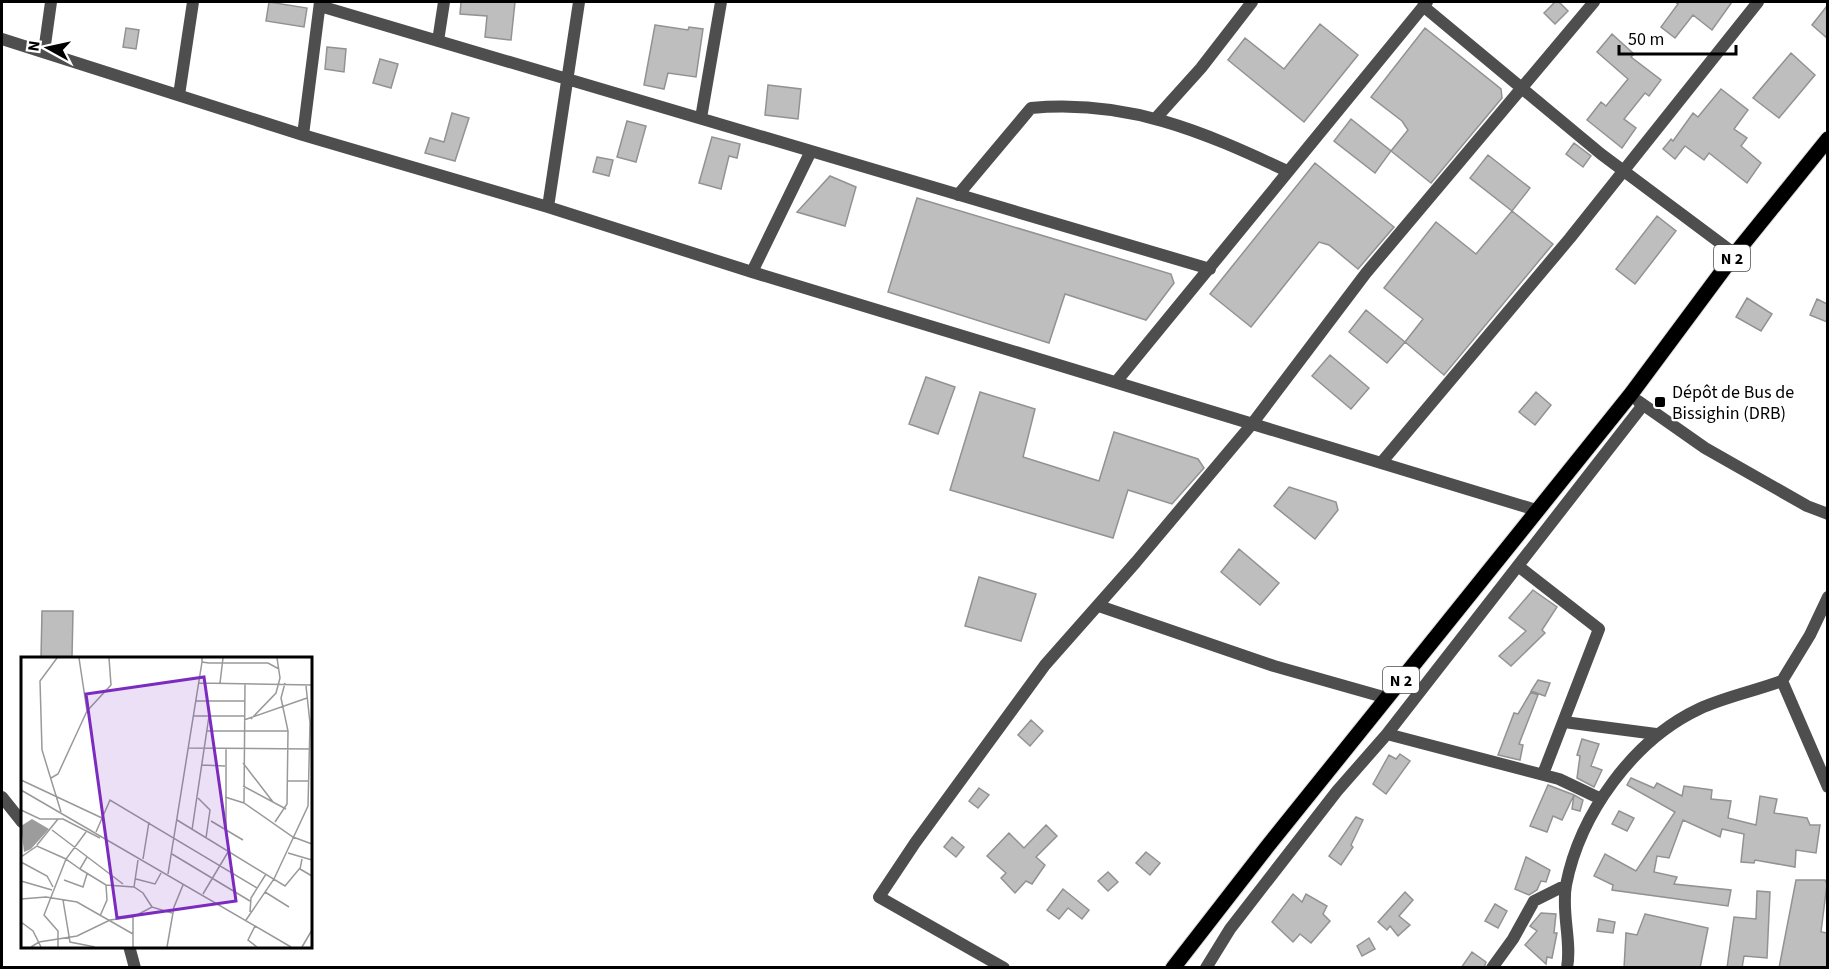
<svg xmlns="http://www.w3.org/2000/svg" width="1829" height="969" font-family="'Source Sans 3',sans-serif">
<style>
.building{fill:#bebebe;stroke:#929292;stroke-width:1.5}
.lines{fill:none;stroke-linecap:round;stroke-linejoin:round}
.primary-casing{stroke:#dbdbdb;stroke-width:17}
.minor{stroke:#4e4e4e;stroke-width:12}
.primary{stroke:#000;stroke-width:15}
.poi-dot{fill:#000;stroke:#fff;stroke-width:2}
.labels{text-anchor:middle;stroke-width:4.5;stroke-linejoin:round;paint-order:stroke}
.shield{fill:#fff;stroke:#4c4c4c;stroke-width:1.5}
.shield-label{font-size:16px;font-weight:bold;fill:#000}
.poi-label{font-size:18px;fill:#000;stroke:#fff;text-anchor:start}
.inset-road{fill:none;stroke:#999;stroke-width:1.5}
.view{fill:#7b2cbf;fill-opacity:0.15;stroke:#7b2cbf;stroke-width:3}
.inset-edge{fill:none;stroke:#000;stroke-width:3}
</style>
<rect width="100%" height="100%" fill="#fff"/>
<path class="building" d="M269 2 307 8 304 27 266 21Z
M461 2H515L511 40 485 37 487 16 460 14Z
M1555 2H1559L1568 11 1555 24 1544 13Z
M1675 2H1732L1712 30 1693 15 1675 38 1661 27 1678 4Z
M1827 6V38L1812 25Z
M1320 24 1358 55 1304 122 1228 60 1245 38 1284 69Z
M655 25 688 30 689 27 703 29 696 77 668 73 664 89 644 85Z
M126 28 139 30 136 49 123 47Z
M1425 28 1501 89 1502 98 1431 183 1391 151 1408 130 1402 121 1371 97Z
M1612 34 1634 54 1631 57 1661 80 1649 96 1645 93 1624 119 1636 128 1622 148 1587 120 1601 102 1606 106 1628 79 1597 52Z
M327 47 346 49 344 72 325 69Z
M1791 53 1815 75 1779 118 1753 98Z
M380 59 398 64 391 88 373 83Z
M768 85 801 89 798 119 765 115Z
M1721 89 1748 110 1734 129 1747 138 1741 146 1761 163 1747 183 1709 153 1704 160 1685 146 1675 159 1663 149 1671 139 1673 141 1693 113 1698 117Z
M452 113 469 118 455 161 425 153 430 138 444 142Z
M1351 119 1391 151 1375 173 1334 141Z
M627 121 646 126 636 162 617 157Z
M712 137 740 144 737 158 729 156 721 189 699 183Z
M1574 143 1591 156 1583 167 1566 154Z
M1488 155 1530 188 1512 211 1470 178Z
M597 157 613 160 609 176 593 172Z
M1315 163 1394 227 1358 269 1329 245 1319 242 1251 327 1210 294Z
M830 176 856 187 845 226 797 212Z
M917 198 1171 274 1174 283 1146 320 1065 294 1049 343 888 292Z
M1512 211 1553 244 1444 375 1405 342 1423 319 1384 288 1436 222 1476 254Z
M1657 216 1676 231 1635 284 1616 269Z
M1747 298 1772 314 1761 331 1736 317Z
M1817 299 1827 304V322L1810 315Z
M1366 310 1405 342 1387 363 1349 332Z
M1330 355 1369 388 1351 409 1312 376Z
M926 377 955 387 938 434 909 424Z
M980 392 1035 409 1023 457 1099 481 1114 432 1198 459 1204 468 1172 504 1128 490 1113 538 950 490Z
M1536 392 1551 405 1535 425 1519 412Z
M1289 487 1336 502 1338 510 1315 539 1274 506Z
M1239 549 1279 583 1260 605 1221 572Z
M979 577 1036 594 1021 641 965 626Z
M1533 590 1557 607 1542 630 1545 633 1511 666 1499 656 1526 631 1509 618Z
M42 611H73L72 658H41Z
M1538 680 1550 683 1545 696 1531 691Z
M1531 692 1538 695 1519 744 1523 745 1520 760 1498 755 1514 713 1518 714Z
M1031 720 1043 731 1030 746 1018 735Z
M1582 739 1599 744 1591 766 1602 770 1594 787 1577 778 1580 756 1577 755Z
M1400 754 1410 761 1386 794 1373 784 1389 755 1396 759Z
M1631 778 1654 788 1657 783 1682 796 1684 786 1712 790 1711 799 1731 801 1728 818 1756 825 1760 796 1777 799 1774 813 1807 818 1810 825H1820L1816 853 1796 850 1795 867 1755 860 1754 863 1741 862 1744 834 1722 829 1720 837 1683 820 1669 858 1657 856 1654 872 1677 877 1674 884 1731 890 1728 906 1612 890 1613 885 1594 876 1605 854 1636 871 1675 812 1627 785Z
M1548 785 1574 795 1562 820 1553 816 1547 832 1530 826Z
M979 788 989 795 978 808 969 801Z
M1574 795 1583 800 1580 811 1572 809Z
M1619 811 1634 818 1627 831 1612 824Z
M1356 817 1363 820 1351 845 1353 847 1341 865 1329 856Z
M1046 825 1057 836 1036 857 1045 865 1032 884 1026 881 1015 893 1001 878 1006 873 987 856 1009 833 1024 848Z
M952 837 964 847 956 857 944 847Z
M1146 852 1160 863 1150 875 1136 863Z
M1526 857 1550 870 1546 882 1541 881 1537 890 1529 895 1515 889Z
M1108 872 1118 882 1108 891 1098 881Z
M1796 880H1825L1827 884 1821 932 1827 933V968H1779Z
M1063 889 1089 910 1082 919 1068 908 1059 919 1047 910Z
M1757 891 1770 892 1767 958 1744 956 1742 968H1727L1734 917 1756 919Z
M1405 892 1413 900 1399 916 1410 925 1398 936 1390 926 1387 930 1378 922Z
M1293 894 1302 902 1306 894 1327 906 1323 914 1330 921 1311 943 1300 934 1293 942 1272 922Z
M1495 904 1507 911 1498 928 1485 921Z
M1541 913 1556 914 1554 933H1557L1552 958 1547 957 1546 964 1525 945 1537 931 1530 926Z
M1645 914 1708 928 1700 968H1624L1626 933 1637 935Z
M1599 919 1615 922 1613 933 1597 931Z
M1369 938 1375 949 1362 956 1357 946Z
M1472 952 1486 962 1484 968H1461Z"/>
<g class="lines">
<defs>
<path id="primary" d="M1173 968 1267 847 1631 394 1735 254 1828 139"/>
</defs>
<use href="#primary" class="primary-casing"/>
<path class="minor" d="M320 6 1210 269
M1423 6 1601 154 1735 254
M2 39 303 135 548 207 752 272 1536 510
M438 41 444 2
M44 52 51 2
M179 95 193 2
M701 118 721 2
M1156 118 1201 68 1252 2
M303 135 320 2
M958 195 1031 108C1127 99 1202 131 1287 171
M548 207 579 2
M752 272 811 151
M1116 382 1427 2
M1638 401 1705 448 1807 506 1828 514
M1381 463 1570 238 1758 2
M1518 566 1599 629 1543 774
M1828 597 1810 635 1782 681 1828 787
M1099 606 1274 666 1387 698
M1564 722 1656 734
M1387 734 1559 779 1601 799
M2 797 22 822
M129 946 135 968
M1004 968 879 897 915 843 1045 665 1136 562 1252 424 1366 273 1594 2
M1206 968 1230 929 1337 791 1387 734 1643 405
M1492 968 1513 939 1534 901 1566 885
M1567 968C1572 941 1561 913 1566 885 1580 814 1633 740 1699 709 1725 697 1755 691 1782 681"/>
<use href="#primary" class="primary"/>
</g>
<rect class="poi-dot" x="1654" y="396" width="12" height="12" rx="3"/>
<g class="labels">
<g class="shield">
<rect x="1714" y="245" width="36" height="26" rx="4.5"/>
<rect x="1383" y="667" width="36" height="26" rx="4.5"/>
</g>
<g class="shield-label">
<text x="1732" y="264">N 2</text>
<text x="1401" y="686">N 2</text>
</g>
<g class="poi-label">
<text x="1672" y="398">Dépôt de Bus de<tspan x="1672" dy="21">Bissighin (DRB)</tspan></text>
</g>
</g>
<g transform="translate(21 657)">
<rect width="291" height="291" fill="#fff"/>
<path d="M11 162 28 172 10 192 3 195 0 169Z" fill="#9c9c9c"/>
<path class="inset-road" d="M36 1 19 24 21 93 40 155M181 1V5L188 6H247L258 12M178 26 291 28M199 26 202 1M175 44H224M66 54 90 28 88 1M172 59H223M230 62 255 36 259 21 256 1M223 63 286 41M186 74H267M168 91 289 92M205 91V174M222 106 252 145M181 108 204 109M30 121 37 117 66 54 58 1M0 123 81 161M267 124H288M222 129 265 152M0 133 270 290M204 140 223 146 272 180 291 187M177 141 189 153 185 181M223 146 224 26M0 153 19 162H42L79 181M156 163 264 229 279 211M190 164 222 183M254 165 266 147 267 74 260 41 264 26M31 173 102 227M171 173 188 59M65 175 45 202 59 212 66 200M75 175 89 143 236 231M16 188 37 162M267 196 291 203M151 197 229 244M0 200 16 189 45 202 23 258 37 274V290M122 202 128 165M281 202 279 212 291 219M0 205 26 219 32 230M59 212 85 228 113 230 122 236 131 250M147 217 181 5M115 222 134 227 140 216M43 223 62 230 66 217M0 224 31 233M113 230 117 203M244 235 268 250M182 237 207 195M0 242 25 240 56 245 112 277M42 243 49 285 74 290M229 255 230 241 245 217M79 259 86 243 85 228M225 263 253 222 287 149 289 66 285 29M0 265 12 274 20 290M234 269 227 283 236 290M10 290 18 285 56 279 89 263 112 260M112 290V260L131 250 151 256M146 290 153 250 162 228M281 290 291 273"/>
<path class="view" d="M183 20 215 244 96 261 65 37Z"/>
<rect width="291" height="291" class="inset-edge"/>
</g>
<rect width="1829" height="969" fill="none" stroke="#000000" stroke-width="6"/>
<g transform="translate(48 48) rotate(278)" stroke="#ffffff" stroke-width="4.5" paint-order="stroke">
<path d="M0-4.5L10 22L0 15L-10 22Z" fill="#000000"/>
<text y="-9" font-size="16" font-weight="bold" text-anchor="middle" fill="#000000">N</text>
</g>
<path d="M1619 45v9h117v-9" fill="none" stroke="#000000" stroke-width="3"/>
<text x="1628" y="45" font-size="18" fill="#000000" stroke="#ffffff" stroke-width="4.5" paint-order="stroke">50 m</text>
</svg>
